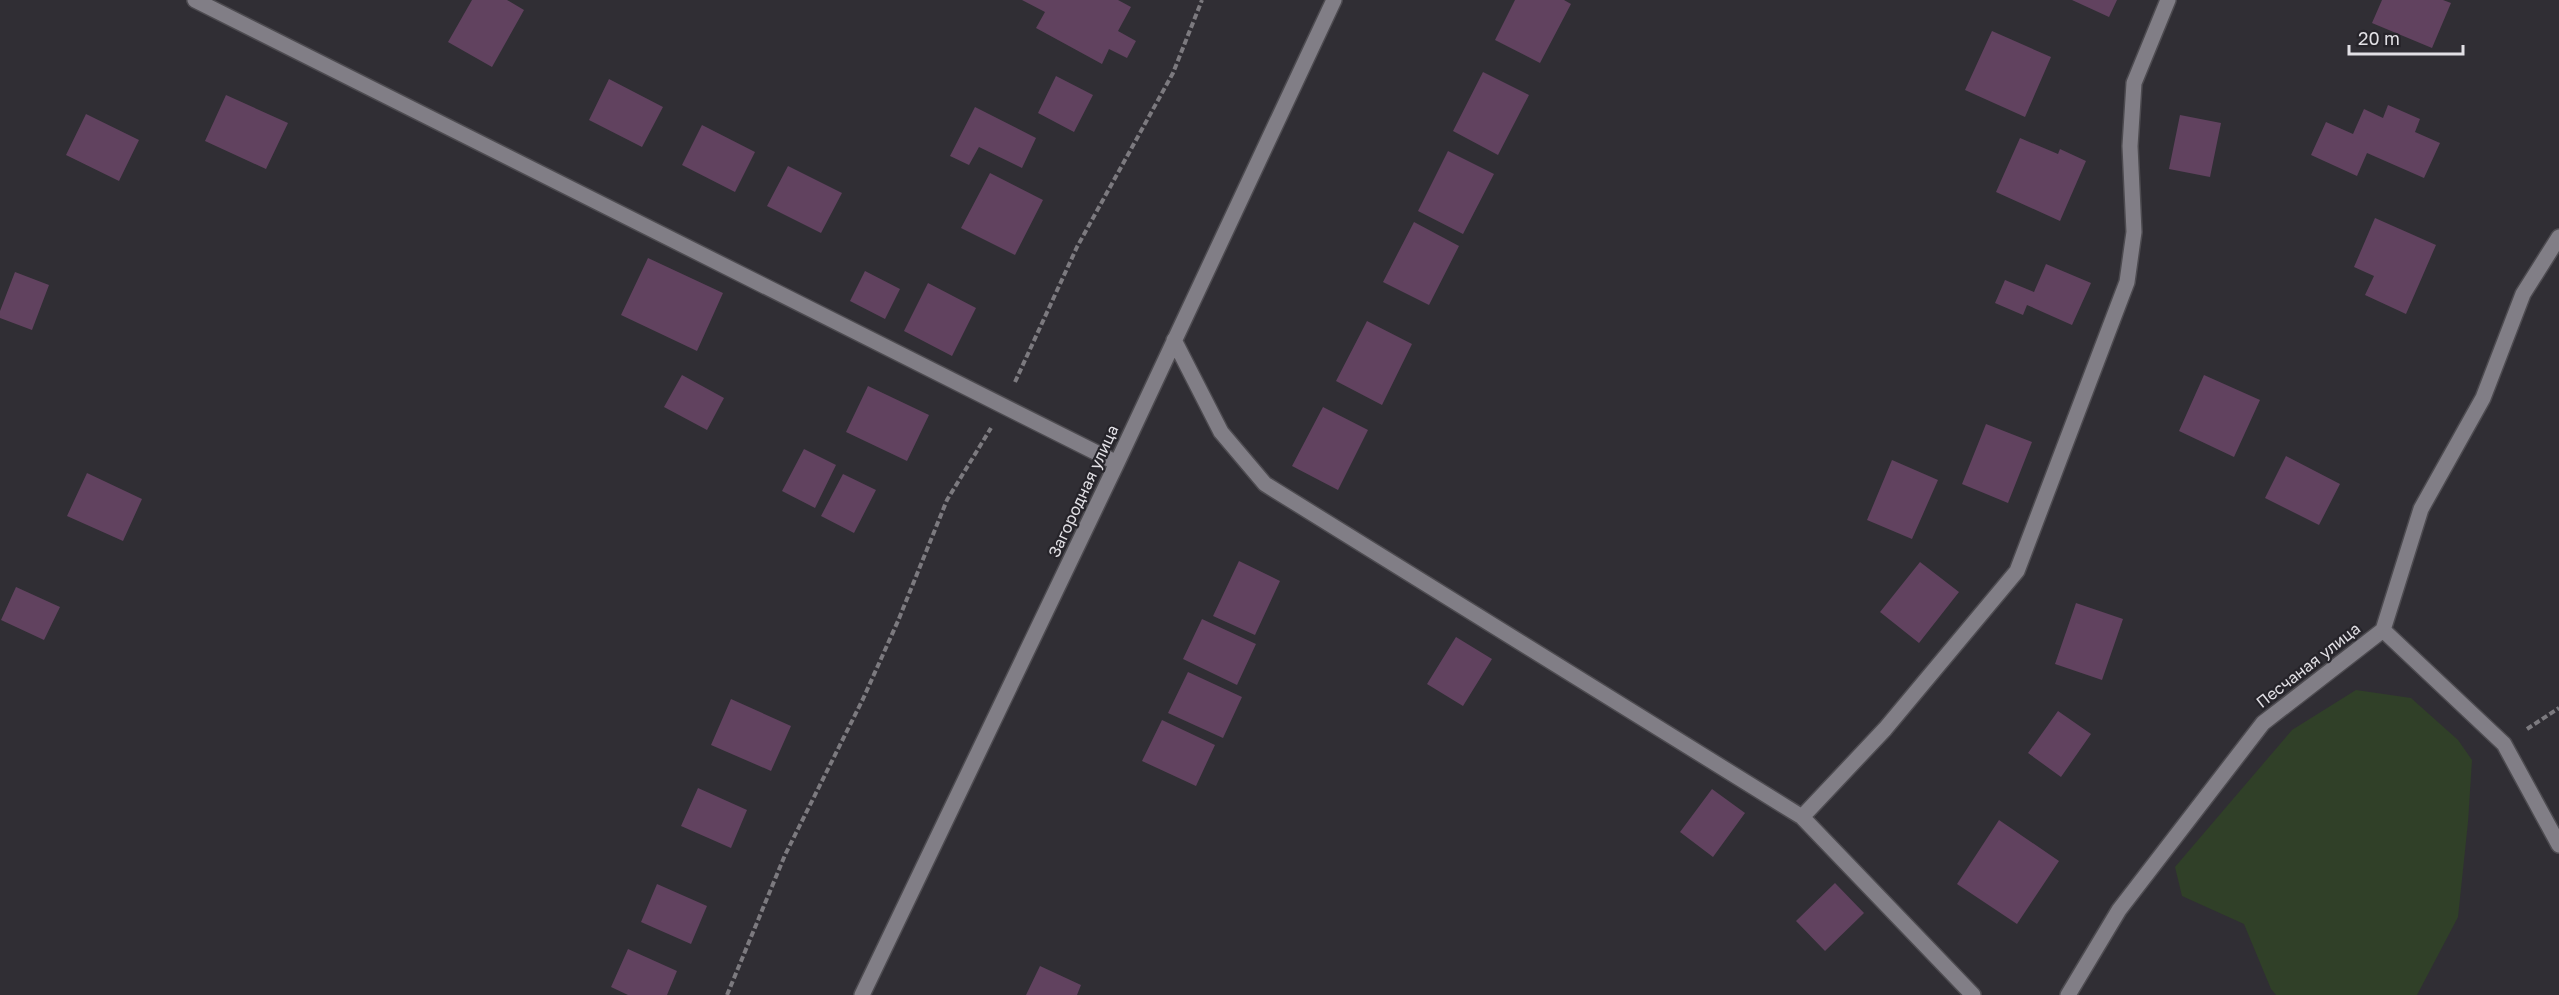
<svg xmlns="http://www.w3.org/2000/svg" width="2559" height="995" font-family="'Golos Text',sans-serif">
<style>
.green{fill:#304028}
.building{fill:#61425f}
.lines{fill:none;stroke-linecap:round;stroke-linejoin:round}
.minor-casing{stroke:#4d4b50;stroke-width:18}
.path{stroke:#7c7a7f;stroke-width:4;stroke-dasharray:6 3;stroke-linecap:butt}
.minor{stroke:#817e86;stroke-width:15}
.labels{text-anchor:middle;stroke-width:4.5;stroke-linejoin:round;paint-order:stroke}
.street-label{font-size:16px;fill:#e2e0e5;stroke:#26242a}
</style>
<rect width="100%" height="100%" fill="#302e34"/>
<path class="green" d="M2356 690 2411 698 2458 740 2472 760 2468 822 2458 917 2417 995H2276L2271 989 2244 924 2182 896 2175 867 2292 730Z"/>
<path class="building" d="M472 0H507L524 10 492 67 448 42Z
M1022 0H1118L1131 7 1118 31 1136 41 1127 58 1109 49 1102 64 1036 28 1045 12Z
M1515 0H1564L1571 4 1540 63 1495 40Z
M2072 0H2117L2109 17Z
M2382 0H2443L2451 3 2432 48 2372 23Z
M1992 31 2051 57 2025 117 1965 90Z
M1483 72 1529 95 1498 155 1453 131Z
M1056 76 1093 95 1074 132 1038 113Z
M609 79 663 107 642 147 589 120Z
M226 95 288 123 266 169 205 141Z
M2388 105 2420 119 2415 132 2440 143 2424 178 2367 153 2357 176 2311 155 2326 122 2353 134 2364 109 2383 118Z
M975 107 1036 138 1022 168 979 147 969 165 950 156Z
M86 114 139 140 119 181 66 155Z
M2180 115 2221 123 2210 177 2169 169Z
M702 125 755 152 735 192 682 165Z
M2020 138 2058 154 2060 149 2086 161 2060 221 1996 192Z
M1448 151 1494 174 1463 234 1418 211Z
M788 166 842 193 821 233 767 206Z
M990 173 1043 200 1015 255 961 228Z
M2375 218 2436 245 2406 314 2365 295 2374 276 2354 267Z
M1414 222 1459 246 1429 305 1383 282Z
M648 258 723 293 697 351 621 315Z
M2046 264 2091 283 2072 325 2027 305 2023 315 1995 303 2005 280 2034 292Z
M865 271 900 289 885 319 850 301Z
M15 272 49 285 32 330 0 318V311Z
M928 283 976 308 952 356 904 331Z
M1367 321 1412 344 1382 405 1336 381Z
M682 375 724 398 707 430 664 407Z
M2204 375 2260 400 2234 457 2179 431Z
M868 386 929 415 907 461 846 432Z
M1323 407 1368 430 1338 490 1292 466Z
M1986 424 2032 442 2008 503 1962 484Z
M804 449 836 465 815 508 782 491Z
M2286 456 2340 484 2319 525 2265 498Z
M1892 460 1938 480 1912 539 1867 520Z
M87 473 142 499 123 541 67 516Z
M843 474 876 490 854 533 821 516Z
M1239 561 1280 581 1255 635 1213 616Z
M1920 562 1959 592 1919 643 1880 612Z
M16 587 60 607 44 640 1 620Z
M2076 603 2123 619 2102 680 2055 664Z
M1202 619 1256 644 1237 685 1183 659Z
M1456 637 1492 659 1463 706 1427 684Z
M1188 672 1242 697 1223 738 1168 713Z
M731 699 791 726 771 771 711 745Z
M2058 711 2091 734 2061 777 2028 753Z
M1162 720 1215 745 1196 786 1142 761Z
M698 788 747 810 731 848 681 826Z
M1712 789 1745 813 1713 857 1680 832Z
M1999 820 2059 861 2017 924 1957 884Z
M1835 883 1864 913 1825 951 1796 921Z
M657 884 707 906 691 944 641 922Z
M628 949 677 971 667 995H628L611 987Z
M1040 966 1081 985 1077 995H1026Z"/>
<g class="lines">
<defs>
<path id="minor" d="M195 0 1117 463
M1174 340 1221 432 1265 484 1802 817 1973 995
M2383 630 2504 744 2559 845
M1802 817 1885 729 2017 571 2127 282 2134 232 2130 146 2134 83 2168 0
M862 995 1117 463 1334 0
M2068 995 2119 910 2263 723 2383 630 2421 509 2483 398 2523 294 2559 237"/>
</defs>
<use href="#minor" class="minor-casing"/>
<path class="path" d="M1015 382 1077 247 1173 73 1202 0
M2527 729 2559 708
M727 995 785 855 863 699 898 621 947 500 991 428"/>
<use href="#minor" class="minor"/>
</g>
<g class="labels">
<g class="street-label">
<text transform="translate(1083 491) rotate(-65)" y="6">Загородная улица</text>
<text transform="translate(2308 665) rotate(-38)" y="6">Песчаная улица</text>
</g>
</g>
<path d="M2349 45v9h114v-9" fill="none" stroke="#e2e0e5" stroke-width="3"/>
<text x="2358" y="45" font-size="18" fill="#e2e0e5" stroke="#26242a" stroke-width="4.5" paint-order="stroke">20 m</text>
</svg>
